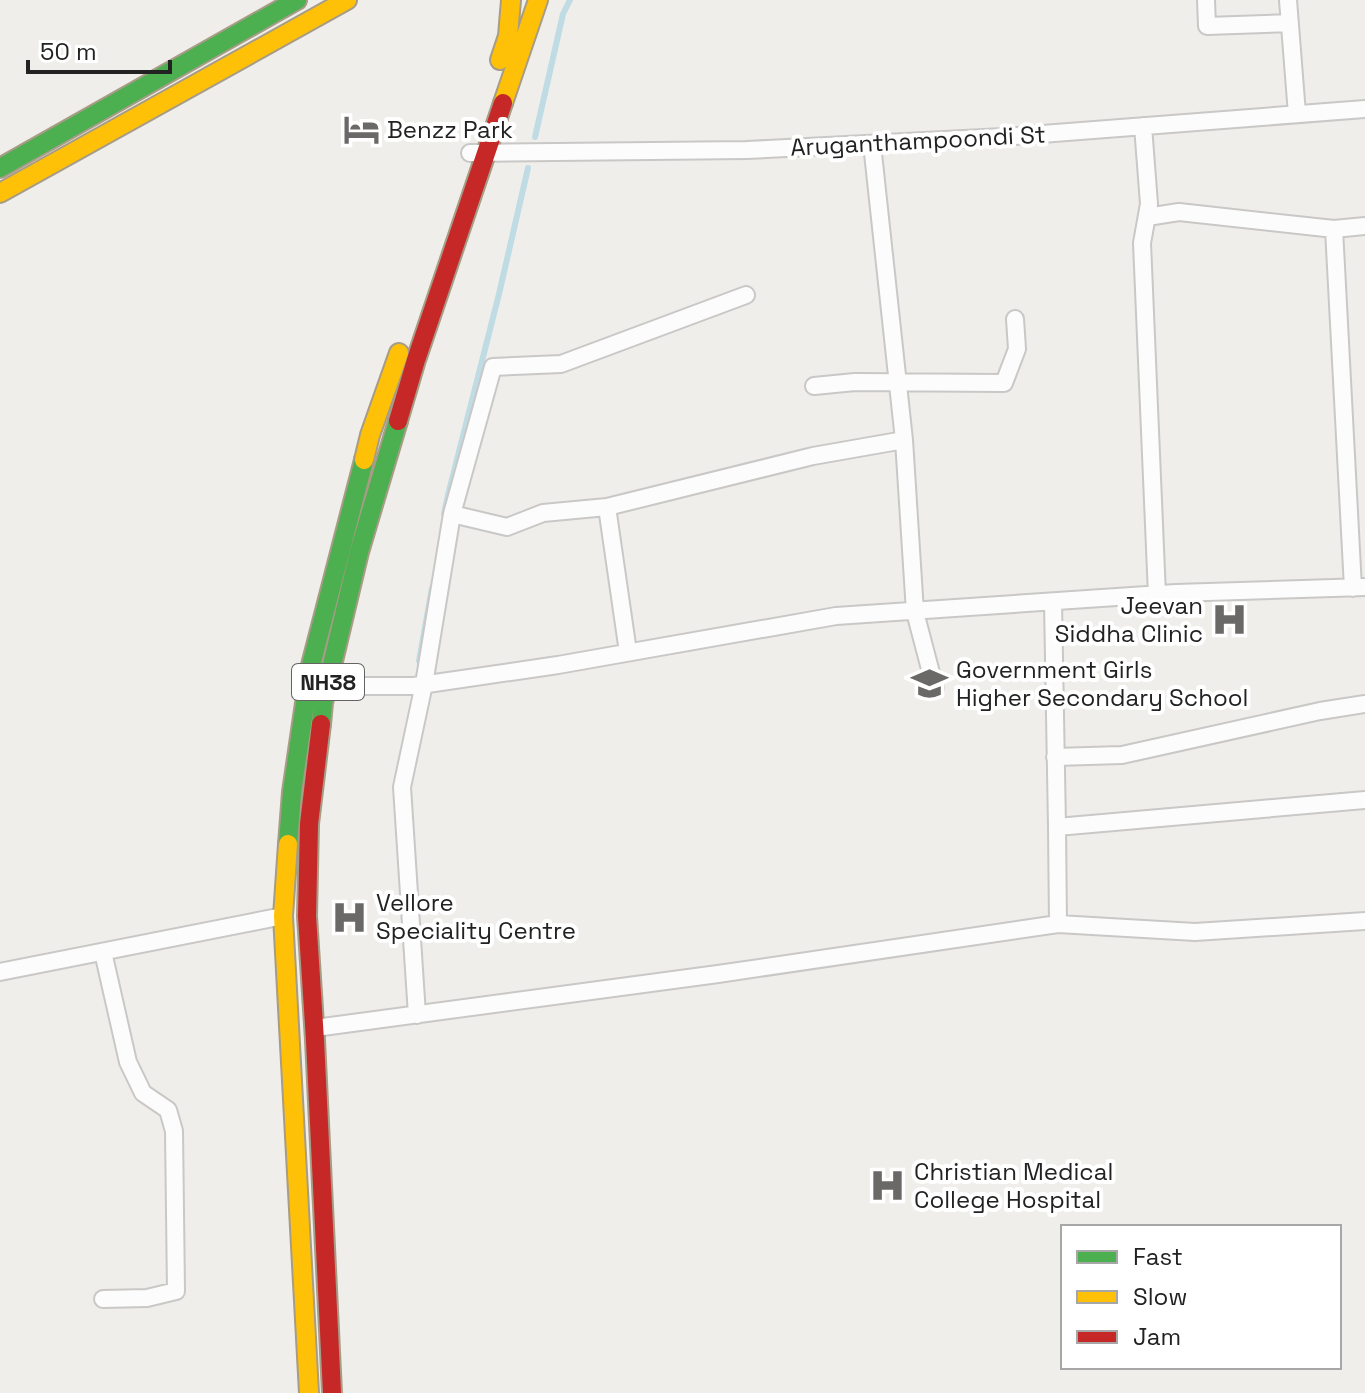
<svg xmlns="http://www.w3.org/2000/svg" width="1365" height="1393" font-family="'Space Grotesk',sans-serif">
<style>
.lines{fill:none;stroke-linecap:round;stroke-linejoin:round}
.stream{stroke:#bfdbe3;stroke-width:6}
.street-casing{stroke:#c9c8c7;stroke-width:20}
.fast-casing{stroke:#a79c86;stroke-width:22}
.slow-casing{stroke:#a79c86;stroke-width:22}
.jam-casing{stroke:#a79c86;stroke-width:22}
.street{stroke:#fdfcfc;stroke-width:16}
.fast{stroke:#4caf50;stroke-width:18}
.slow{stroke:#ffc107;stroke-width:18}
.jam{stroke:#c62828;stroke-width:18}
.labels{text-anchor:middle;stroke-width:8;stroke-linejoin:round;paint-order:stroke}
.shield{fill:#fff;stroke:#646464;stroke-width:2}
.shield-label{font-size:22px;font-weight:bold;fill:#222}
.poi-label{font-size:24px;fill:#222;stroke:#fff;text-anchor:start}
.street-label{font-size:24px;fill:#222;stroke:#fff}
</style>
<rect width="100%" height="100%" fill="#f0eeeb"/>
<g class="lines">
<path class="stream" d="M535 137 563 14 570 0
M444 514 448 495 499 294 528 168
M419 661 432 588"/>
<defs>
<path id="street" d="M1206 0 1207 26 1290 23
M1288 0 1297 114
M1143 126 1149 204 1142 243 1157 595
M872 144 904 440 915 612 935 688
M470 153 747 150 1003 137 1365 109
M1147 217 1179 212 1334 229
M814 386 855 382 1004 383 1017 349 1015 319
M607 507 813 456 904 440
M452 514 507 527 543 513 607 507 628 652
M1353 588 1334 229 1365 226
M1053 602 1057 827
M321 686H414L558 665 836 616 1176 593 1365 587
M1055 757 1122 755 1320 711 1365 704
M1058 924 1057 827 1365 800
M103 952 128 1062 143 1093 168 1110 174 1131 176 1291 147 1298 103 1299
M0 972 283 916
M417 1015 402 787 424 684 452 514 493 367 561 364 746 295
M315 1028 718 974 1058 924 1195 932 1365 921"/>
<path id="fast" d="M0 168 297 0
M321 724 323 703 359 552 398 421
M288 844 292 792 310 669 364 460"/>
<path id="slow" d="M500 60 508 36 511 0
M503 103 538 0
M0 193 347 0
M364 460 370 435 399 353
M288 844 283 916 309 1393"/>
<path id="jam" d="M398 421 416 360 503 103
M321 724 309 824 307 916 315 1040 332 1393"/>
</defs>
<use href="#street" class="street-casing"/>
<use href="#fast" class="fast-casing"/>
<use href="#slow" class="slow-casing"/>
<use href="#jam" class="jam-casing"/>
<use href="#street" class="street"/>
<use href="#fast" class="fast"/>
<use href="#slow" class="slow"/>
<use href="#jam" class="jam"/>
</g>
<defs>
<symbol id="hotel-bare" viewBox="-9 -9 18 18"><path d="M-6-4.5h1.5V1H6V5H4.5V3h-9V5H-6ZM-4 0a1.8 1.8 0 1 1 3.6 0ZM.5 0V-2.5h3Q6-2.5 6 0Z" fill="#6a6968" stroke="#fff" stroke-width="2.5" paint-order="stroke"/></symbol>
<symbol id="hospital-bare" viewBox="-9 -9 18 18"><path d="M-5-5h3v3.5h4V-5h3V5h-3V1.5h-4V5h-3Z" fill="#6a6968" stroke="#fff" stroke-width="2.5" paint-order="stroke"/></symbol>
<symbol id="school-bare" viewBox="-9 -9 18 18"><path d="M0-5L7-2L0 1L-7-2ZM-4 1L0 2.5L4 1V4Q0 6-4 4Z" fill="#6a6968" stroke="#fff" stroke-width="2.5" paint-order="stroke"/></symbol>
</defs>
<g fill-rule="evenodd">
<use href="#hotel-bare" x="336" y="104" width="51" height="51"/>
<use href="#hospital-bare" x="1204" y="594" width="51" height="51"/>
<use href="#school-bare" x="904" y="658" width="51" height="51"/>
<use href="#hospital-bare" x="324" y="892" width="51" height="51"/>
<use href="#hospital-bare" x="862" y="1160" width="51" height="51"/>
</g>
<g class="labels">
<rect class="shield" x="292" y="664" width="72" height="36" rx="6"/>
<g class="shield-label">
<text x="328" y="690">NH38</text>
</g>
<g class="poi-label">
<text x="387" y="138">Benzz Park</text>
<text x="1203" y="614" text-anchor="end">Jeevan<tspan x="1203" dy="28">Siddha Clinic</tspan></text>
<text x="956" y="678">Government Girls<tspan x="956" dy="28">Higher Secondary School</tspan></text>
<text x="376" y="911">Vellore<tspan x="376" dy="28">Speciality Centre</tspan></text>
<text x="914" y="1180">Christian Medical<tspan x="914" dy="28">College Hospital</tspan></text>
</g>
<g class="street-label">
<text transform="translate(918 141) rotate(-3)" y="8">Aruganthampoondi St</text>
</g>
</g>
<rect x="1061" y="1225" width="280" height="144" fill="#ffffff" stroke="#a7a7a7" stroke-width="2"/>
<rect x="1077" y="1251" width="40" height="12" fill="#4caf50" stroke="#a7a7a7" stroke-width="2"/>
<text x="1133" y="1265" font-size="24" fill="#222222">Fast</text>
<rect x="1077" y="1291" width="40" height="12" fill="#ffc107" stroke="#a7a7a7" stroke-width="2"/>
<text x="1133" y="1305" font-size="24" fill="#222222">Slow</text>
<rect x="1077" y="1331" width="40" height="12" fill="#c62828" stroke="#a7a7a7" stroke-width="2"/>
<text x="1133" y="1345" font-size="24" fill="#222222">Jam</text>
<path d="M28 60v12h142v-12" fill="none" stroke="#222222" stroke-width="4"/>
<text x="40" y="60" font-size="24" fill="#222222" stroke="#ffffff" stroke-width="6" paint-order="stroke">50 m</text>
</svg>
